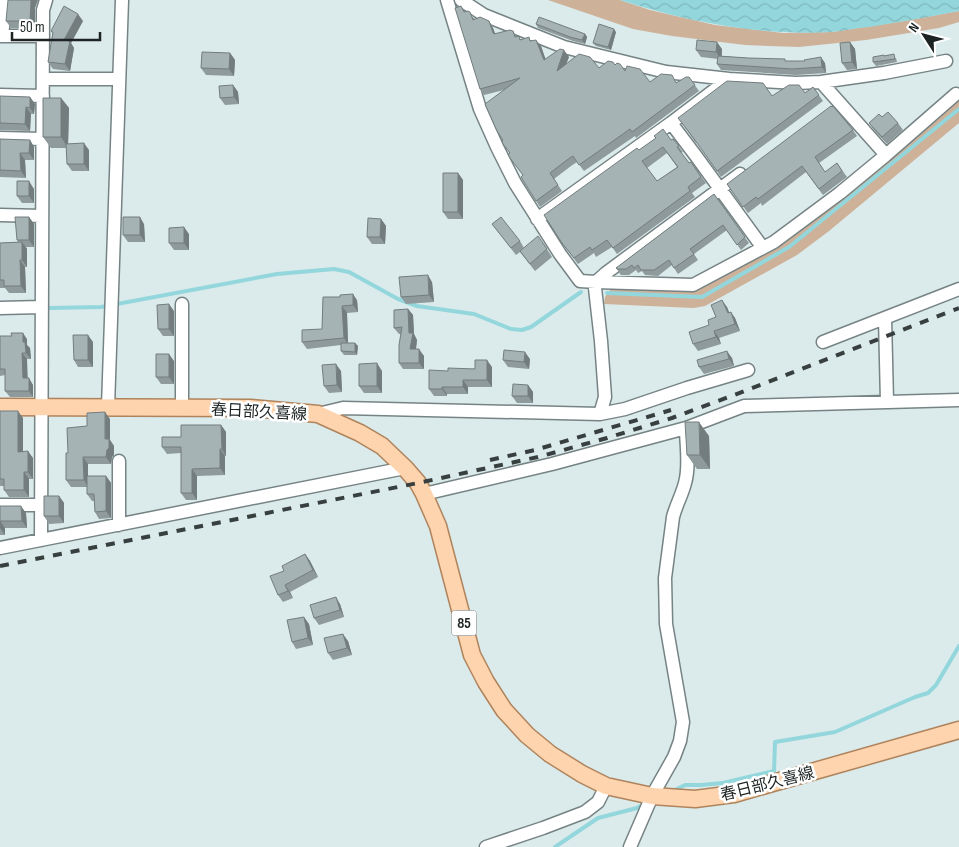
<svg xmlns="http://www.w3.org/2000/svg" width="959" height="847" font-family="'Sofia Sans Condensed','Noto Sans JP',sans-serif">
<style>
.green{fill:#ceb199}
.water{fill:url(#water-waves)}
.lines{fill:none;stroke-linecap:round;stroke-linejoin:round}
.stream{stroke:#93d7dd;stroke-width:4}
.minor-casing{stroke:#768384;stroke-width:15}
.major-casing{stroke:#af845c;stroke-width:19}
.minor{stroke:#fff;stroke-width:12}
.major{stroke:#fed4af;stroke-width:16}
.rail{stroke:#383f3f;stroke-width:4;stroke-dasharray:9 9;stroke-linecap:butt}
.wall{fill:#8e9a9b;fill-rule:evenodd}
.shaded-wall{fill:#747d7e}
.building{fill:#a5b3b4;stroke:#747d7e;fill-rule:evenodd}
.labels{text-anchor:middle;stroke-width:5;stroke-linejoin:round;paint-order:stroke}
.shield{fill:#fff;stroke:#616565;stroke-width:1}
.shield-label{font-size:15px;font-weight:bold;fill:#1d2323}
.street-label{font-size:16px;fill:#1d2323;stroke:#fff}
</style>
<defs>
<pattern id="water-waves" width="16" height="10" patternUnits="userSpaceOnUse" patternTransform="scale(1.25)"><rect width="16" height="10" fill="#93d7dd"/><path d="M0 5q4-4 8 0t8 0" fill="none" stroke="#7eb8bd"/></pattern>
</defs>
<rect width="100%" height="100%" fill="#dbeaeb"/>
<path class="green" d="M548 0H620L650 10 715 25 783 33 832 32 904 21 959 11V22L939 28 866 40 799 47 745 45 672 36 633 29Z
M959 97V123L829 231 797 255 705 306 694 308 604 304 605 297 613 286 695 289 776 246Z"/>
<path class="water" d="M620 0H959V11C929 17 899 22 869 27 856 28 843 31 831 32 760 36 688 22 620 0Z"/>
<g class="lines">
<path class="stream" d="M607 293 702 297 789 247 959 109
M50 308 101 307 277 274 334 269 349 272 398 299 417 306 474 314 511 329 522 330 531 327 581 292
M671 792 685 785H701L723 783 774 771 775 742 835 732 915 697 928 693 936 685 959 646
M555 847 598 818 637 808 644 804"/>
<defs>
<path id="minor" d="M447 0 480 109 497 147 515 183 560 254 580 281 596 282 693 285 774 242 840 193 886 155 821 82
M461 0 484 15 564 47 666 72 729 79 796 83 821 82 884 73 946 61
M0 36H43
M2 36 6 0
M43 79H119
M0 95 43 96
M671 123 696 156 763 248
M0 138 42 139
M886 155 956 94
M0 215 42 216
M537 219 671 123 729 79
M0 308 41 307
M885 318 887 402
M823 342 959 289
M108 407 122 0
M182 408V304
M318 414 343 408 600 414 605 397 601 341 595 288 596 282 606 273 740 174
M600 414 625 409 687 388 748 370
M424 494 552 464 686 428 744 406 959 400
M0 505H41
M119 525V461
M41 540 43 10 46 0
M0 548 405 468
M486 847 543 828 585 812 598 802 606 786
M630 847 652 796 674 757 680 741 683 722 666 624 665 578 673 517C676 505 682 495 685 483 690 466 686 445 686 428"/>
<path id="major" d="M0 407 251 408 318 414 360 433 382 446 405 468 418 483 424 494 438 526 472 655 486 682 504 710 527 735 550 754 582 774 606 786 652 796 695 799 734 794 959 730"/>
</defs>
<use href="#minor" class="minor-casing"/>
<use href="#major" class="major-casing"/>
<use href="#minor" class="minor"/>
<use href="#major" class="major"/>
<path class="rail" d="M490 460 535 450 671 410
M0 566 418 483 538 457 607 438 672 418 734 395 959 308"/>
</g>
<path class="wall" d="M461 6 465 12 475 19 489 21 493 28 495 34 513 31 517 37 522 40 532 41 541 46 545 59 569 57 566 64 599 68 615 65 625 71 650 82 677 83 689 77 699 91 636 138 635 136 584 171 577 162 571 166 554 179 562 191 540 207 521 177 523 175 503 140 504 90 484 95 480 89Z
M35 8V28H11L6 21Z
M83 21 71 43 74 48 70 71 53 69 48 62 53 34 51 31Z
M536 24 585 34 587 37 585 44 573 41 538 28Z
M616 32 611 50 596 46 593 43Z
M850 42 855 49 857 69 847 70 842 63Z
M722 49V56L786 61 825 63 826 73 796 75 721 70 717 64 718 59 701 57 696 50Z
M230 53 235 60 234 76 206 75 201 68Z
M896 58 897 62 876 66 873 62Z
M233 85 238 92 239 104 225 105 220 98Z
M813 87 823 101 721 177 697 142 696 143 678 118 772 96 805 93Z
M0 96 30 97 35 104 34 114H31L30 131 0 130Z
M61 98 69 108 68 144 89 150V171H72L67 164V148H51L43 137Z
M882 117 898 123 903 130 887 144 874 130 869 123Z
M853 130 857 136 819 163 825 172 837 163 847 177 823 195 806 172 762 206 761 203 748 213 727 184Z
M656 138 671 140 673 139 683 152 681 153 689 163 691 162 706 183 692 193 695 197 617 254 612 247 596 257 594 253 578 264 562 243 639 150ZM667 153 677 167 657 181 647 168Z
M0 139 30 140 34 147V160H25L26 178 0 177Z
M458 173 463 180V219H448L443 212Z
M34 189V203H22L17 196Z
M714 194 749 243 741 250 727 230 694 254 698 260 678 274 672 265 658 276 645 275 642 271 638 273 636 270 629 275H621L616 268Z
M29 217 34 224V247H26L27 249V267H25L26 293H9L5 288H0V243L18 242 17 240Z
M381 219 386 226 385 244H372L367 237Z
M144 224 145 242H128L123 235Z
M492 224 520 241 524 248 543 243 552 257 535 271 520 252 516 255Z
M189 234V250H174L169 243Z
M432 282 434 302 406 304 401 297Z
M323 297 357 300 358 312 347 313 348 343H355L358 346 357 355H344L341 351V345L307 349 302 342 322 329Z
M727 307 729 312 735 318 740 331 719 338 721 344 698 351 693 344 716 317Z
M408 309 413 315 414 334 417 340 416 349 424 356V369H403L399 363 401 334H399L394 328Z
M174 311V336H163L158 329Z
M0 336 27 339V345L30 348 31 359H27V378L33 385V397H10L5 391V375L0 376Z
M93 342V367H78L74 360Z
M732 358 734 366 704 374 699 367 697 360Z
M530 359 529 369 508 367 503 360Z
M174 361V384H161L156 377Z
M492 367V387H468V394H447V396H434L429 389 448 371Z
M341 371 342 392 329 393 324 386Z
M382 371V393H364L359 386Z
M528 385 533 392V403H517L512 396Z
M0 411 23 418V451L33 458V479H29V497H9L4 490V486H0Z
M110 419V440L114 446V455L112 457 111 464H88V476H106L111 483V518L99 519 95 512 94 501H92L87 494V487H71L66 480 68 453 87 426Z
M221 425 226 432V456H225V475L197 476V500H186L181 493V453L167 454 162 447 181 437Z
M709 436 710 469H697L687 455Z
M59 496 64 503V523L49 524 44 516Z
M0 506 26 513 27 528H5V535H0Z
M305 554 310 561 318 577 290 592 293 598 283 602 278 595 284 571Z
M340 604 344 617 319 625 314 618Z
M309 624 313 645 296 649 292 642Z
M348 641 352 655 333 660 328 653Z"/>
<path class="shaded-wall" d="M31 0H38L35 8V28L30 21Z
M78 14 83 21 71 43 74 48 70 71 65 64 64 40Z
M489 21 493 28 496 36 493 33Z
M614 29 616 32 611 50 608 47Z
M585 34 587 37 585 44 582 40Z
M536 40 541 46 548 66 544 60Z
M717 42 722 49 721 59 716 52Z
M850 42 855 49 857 69 852 62Z
M564 50 569 57 561 77 557 71Z
M230 53 235 60 234 76 229 69Z
M821 57 825 63 826 73 822 67Z
M233 85 238 92 239 104 234 97Z
M30 97 35 104 34 114 30 108Z
M61 98 69 108 68 148 61 137Z
M26 107 31 114 30 131 25 124Z
M30 140 34 147V160L29 153Z
M84 143 89 150V171L84 164Z
M20 153 25 160 26 178 21 171Z
M458 173 463 180V219L458 212Z
M29 181 34 189V203L29 196Z
M29 217 34 224V247L29 240Z
M140 217 144 224 145 242 140 235Z
M381 219 386 226 385 244 380 237Z
M184 227 189 234V250L184 243Z
M22 242 27 249V267L22 260Z
M20 260 25 267 26 293 21 286Z
M428 275 432 282 434 302 429 295Z
M353 294 357 300 358 312 353 305Z
M722 300 727 307 732 320 728 313Z
M169 304 174 311V336L169 329Z
M342 306 347 313 348 345 344 338Z
M408 309 413 315 414 334 417 340 415 356 410 349Z
M731 312 735 318 740 331 735 324Z
M714 331 719 338 721 344 716 337Z
M23 333 27 339V345L30 348 31 359 26 353 23 342Z
M88 335 93 342V367L88 360Z
M355 343 358 346 357 355 355 352Z
M419 349 424 356V369L419 363Z
M727 351 732 358 734 366 729 359Z
M525 352 530 359 529 369 524 362Z
M22 353 27 359 28 385 23 378Z
M169 354 174 361V384L169 377Z
M487 360 492 367V387L487 380Z
M377 363 382 371V393L377 386Z
M336 364 341 371 342 392 337 385Z
M29 378 33 385V397L29 391Z
M463 380 468 387V394L463 387Z
M528 385 533 392V403L528 396Z
M442 387 447 394V396L442 389Z
M18 411 23 418V459L18 452Z
M105 412 110 419V440L114 446V455L112 457 111 464 106 457Z
M699 422 709 436 710 469 700 455Z
M221 425 226 432V456L222 449Z
M220 449 225 456V475L220 468Z
M28 451 33 458V479L28 472Z
M83 457 88 464V487L84 480Z
M192 469 197 476V500L192 493Z
M24 472 29 479V497L24 490Z
M106 476 111 483V518L106 511Z
M59 496 64 503V523L59 516Z
M21 506 26 513 27 528 22 521Z
M0 521 5 528V535L0 528Z
M305 554 310 561 318 577 313 570Z
M285 585 290 592 293 598 288 591Z
M336 597 340 604 344 617 340 610Z
M304 617 309 624 313 645 308 638Z
M343 634 348 641 352 655 347 648Z"/>
<path class="building" d="M8 0H31L30 21H6Z
M64 6 78 14 64 40 70 41 65 64 48 62 53 32 51 31Z
M461 6 464 12 468 11 470 12 473 20 480 17 489 21 493 33H494V34L510 30 513 31 515 37 519 36 520 40 529 37 530 41 536 40 544 60 560 49 564 50 557 71 579 54 590 57 599 68 608 61 613 62 615 65 617 63 620 64 625 71 627 66 640 69 650 82 661 74 672 75 676 83 686 77H689L695 85 632 132 630 129 579 165 573 156 567 160 550 173 558 185 536 201 521 177 523 175 510 158 508 154 510 153 503 144 502 141 503 140 497 131 485 104 520 78 480 89 455 8Z
M539 17 585 34 582 40 570 37 536 24Z
M599 24 614 29 608 47 593 43Z
M697 40 717 42 716 52 696 50Z
M850 42 852 62 842 63 840 43Z
M202 52 230 53 229 69 201 68Z
M894 54 895 59 873 62V57L884 55V56Z
M718 56 748 58 785 59V61H805L804 60 821 57 822 67 792 69 717 64Z
M727 81 763 83 772 96 789 85H799L805 93 813 87 819 95 717 171 692 136 678 118Z
M233 85 234 97 220 98 219 86Z
M0 96 30 97V108L26 107 25 124 0 123Z
M43 98H61V137H43Z
M831 106 832 107 833 106 853 130 815 157 825 172 837 163 842 171 819 189 802 166 758 199 756 197 743 207 727 184Z
M888 112 898 123 882 137 869 123 879 114 882 117Z
M663 129 671 140 673 139 679 146 677 147 689 163 691 162 701 177 688 187 690 191 613 248 607 240 592 250 590 247 574 258 562 243 544 215 637 148 639 150 656 138 654 136ZM663 147 678 167 657 181 642 161Z
M0 139 30 140 29 153H20L21 171 0 170Z
M84 143V164H67L66 144Z
M443 173H458V212H443Z
M17 181H29V196H17Z
M714 194 745 237 737 245 723 225 690 249 694 254 674 268 669 260 654 270H641L638 265 634 268 632 265 626 269H617L616 268Z
M15 217H29V240H17Z
M123 217H140V235H123Z
M501 217 520 241 511 248 492 224Z
M368 218 381 219 380 237H367Z
M184 227V243H169V228Z
M538 236 547 249 530 264 520 251Z
M22 242V260H20L21 286H4V280H0V243Z
M428 275 429 295 401 297 399 277Z
M353 294V305L342 306 344 338 302 342V330L322 329 323 297H340V295Z
M722 300 728 313 731 312 735 324 714 331 716 337 693 344 689 332 709 325 708 320 716 317 711 305Z
M169 304V329H158L157 305Z
M408 309 409 333H413L410 349H419V363H399V345L402 327 394 328V310Z
M11 333H23V342H25L26 353H22L23 378H29V391H5V369H0V336H12Z
M73 335H88V360H74Z
M341 343H355V352L341 351Z
M504 350 525 352 524 362 503 360Z
M727 351 729 359 699 367 697 360Z
M156 354H169V377H156Z
M475 360H487V380H463V387H442V389H429V370L448 371V368L475 369Z
M377 363V386H359V364Z
M336 364 337 385 324 386 322 365Z
M513 384 528 385V396H512Z
M0 411H18V452L28 451V472H24V490H4V479H0Z
M105 412V439H109V448L107 450 106 457H83L84 480H66V453H68L67 428 87 426V413Z
M685 422H699L700 455H687Z
M181 425H221L222 449H220V468L192 469V493H181V447H162V437H181Z
M87 476H106V511L95 512 94 494H87Z
M44 496H59V516H44Z
M0 506H21L22 521H0V528Z
M305 554 313 570 285 585 288 591 278 595 270 576 284 571 282 566Z
M336 597 340 610 314 618 310 605Z
M304 617 308 638 292 642 287 620Z
M343 634 347 648 328 653 324 638Z"/>
<g class="labels">
<rect class="shield" x="451.5" y="610.5" width="25" height="25" rx="4"/>
<g class="shield-label">
<text x="464" y="628">85</text>
</g>
<g class="street-label">
<text transform="translate(259 411) rotate(3)" y="6">春日部久喜線</text>
<text transform="translate(767 783) rotate(-14)" y="6">春日部久喜線</text>
</g>
</g>
<g transform="translate(924 35) rotate(306)" stroke="#ffffff" stroke-width="4" paint-order="stroke">
<path d="M0-4L9 19L0 12L-9 19Z" fill="#1d2323"/>
<text y="-8" font-size="14" font-weight="bold" text-anchor="middle" fill="#1d2323">N</text>
</g>
<path d="M12 32v8h88v-8" fill="none" stroke="#1d2323" stroke-width="2.5"/>
<text x="20" y="32" font-size="15" fill="#1d2323" stroke="#ffffff" stroke-width="4" paint-order="stroke">50 m</text>
</svg>
